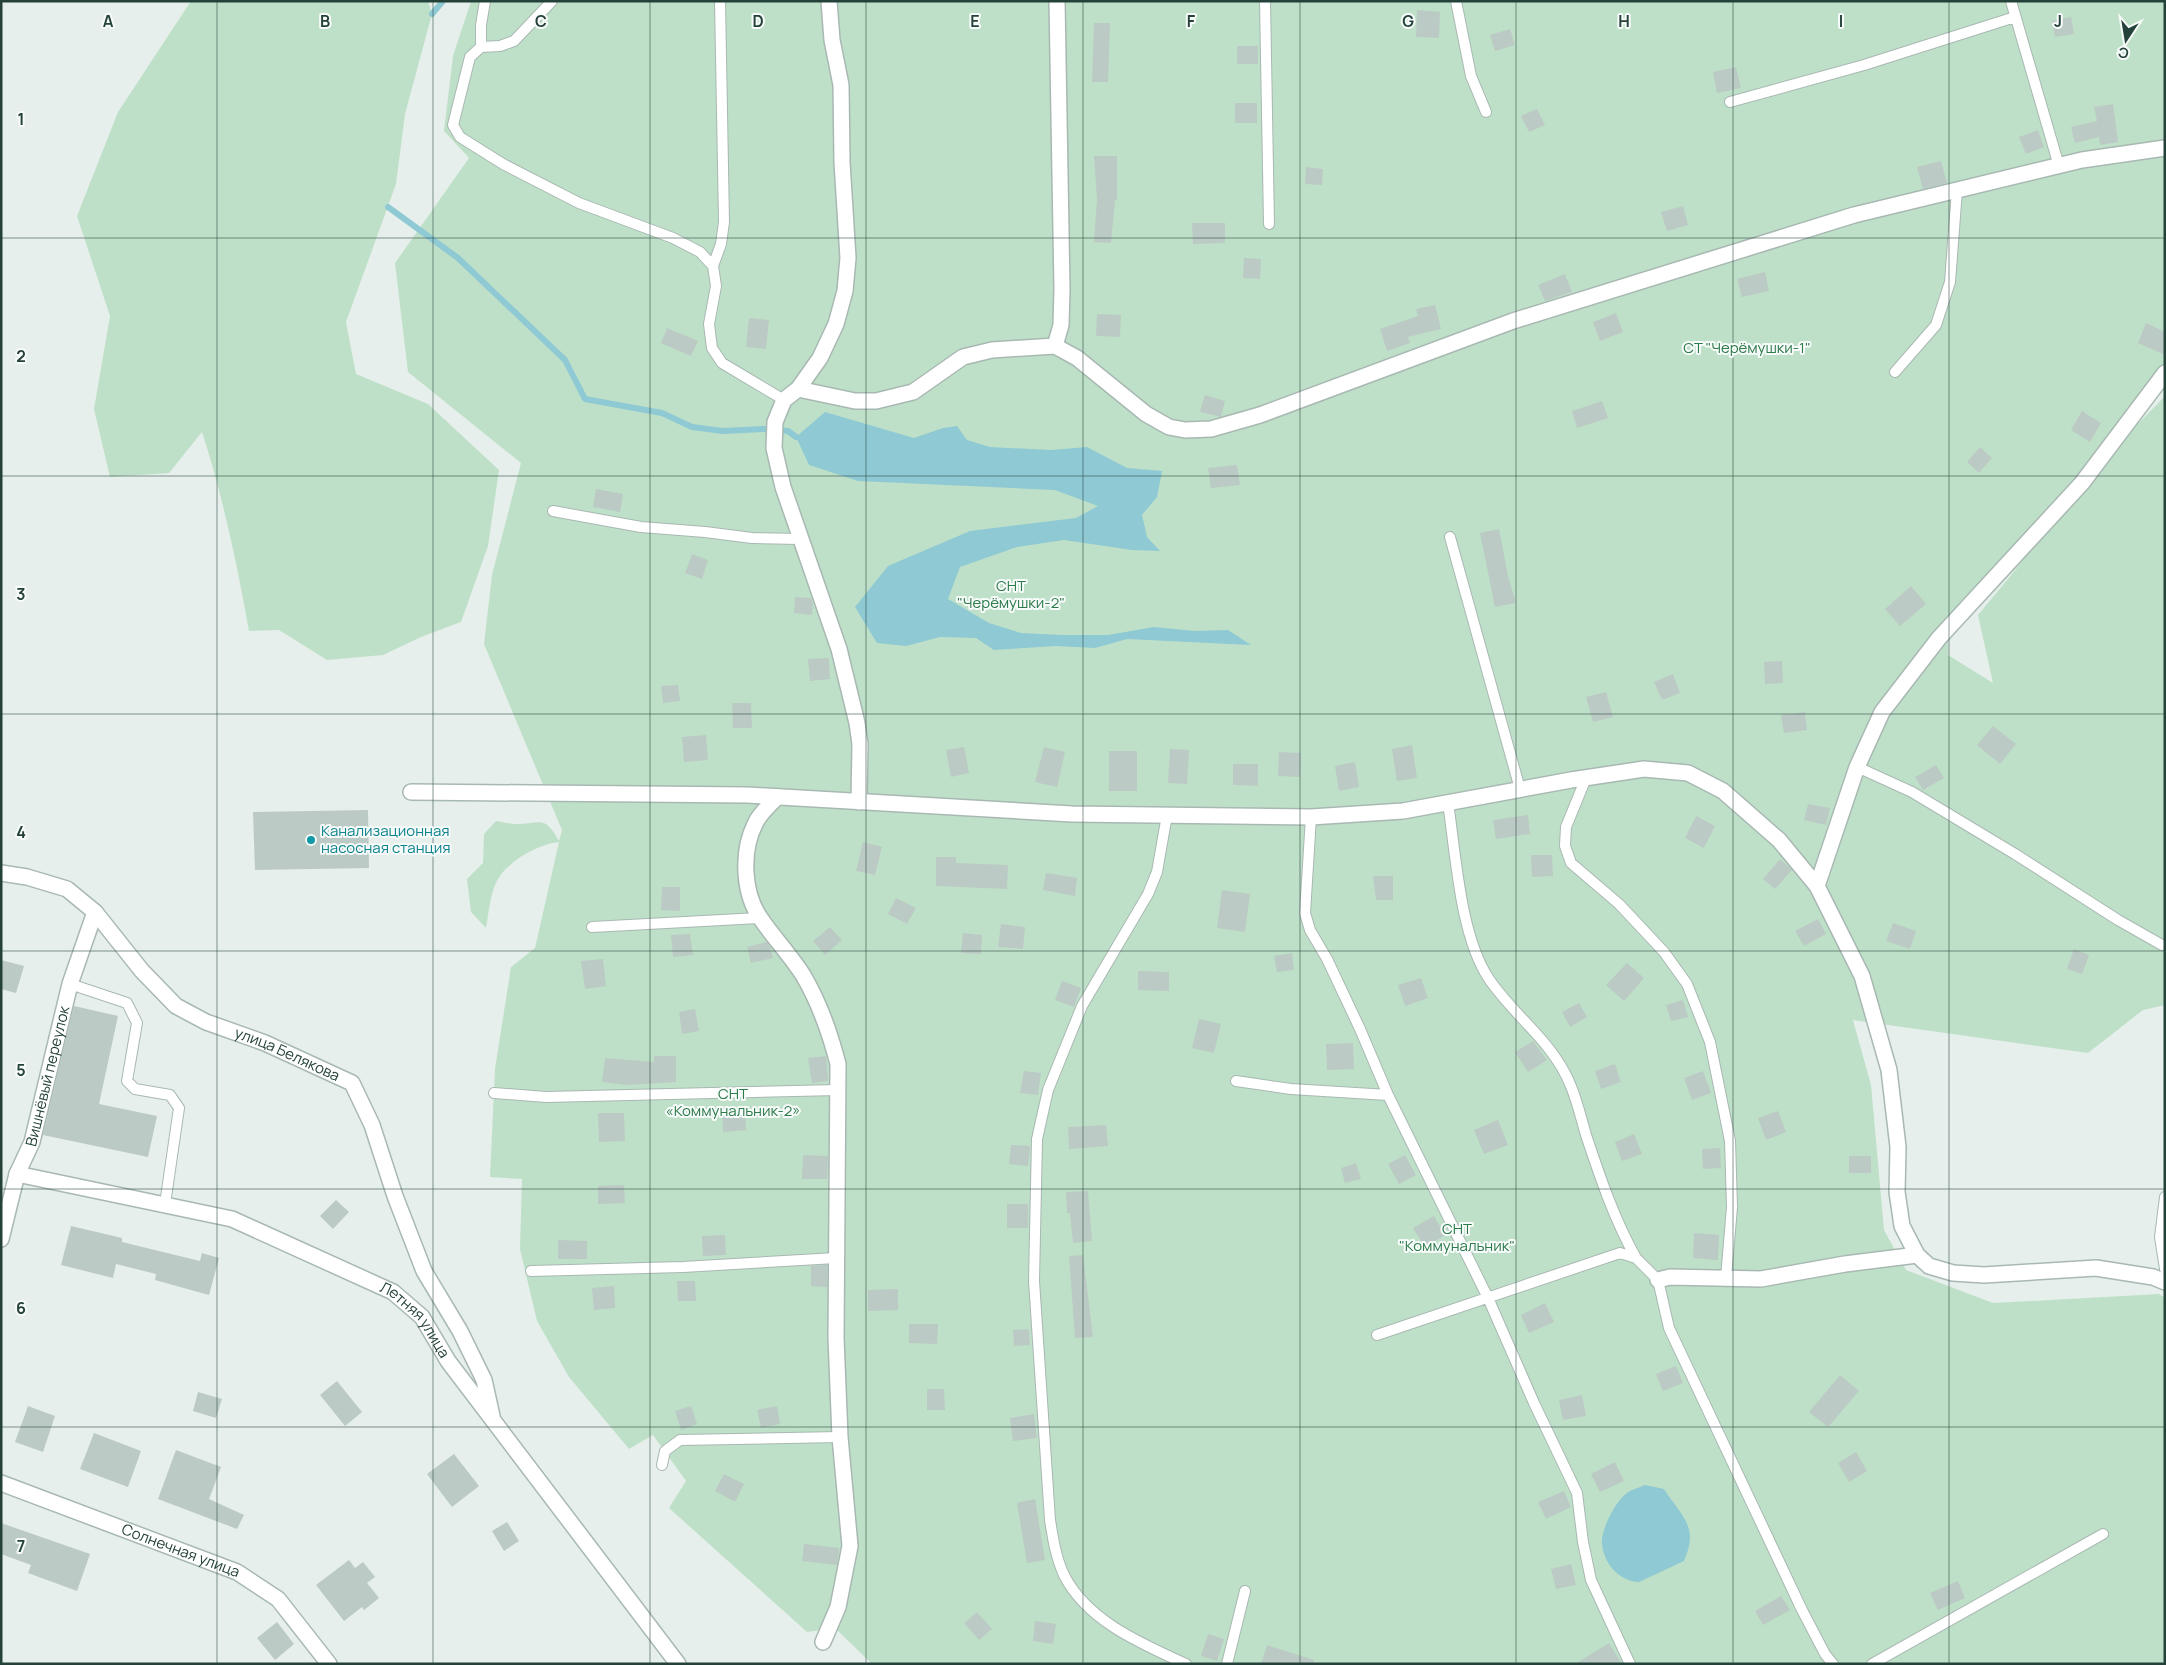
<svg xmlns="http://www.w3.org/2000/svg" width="2166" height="1665" font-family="Manrope,sans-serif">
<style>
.green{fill:#bfe0c8;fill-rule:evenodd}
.water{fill:#8ec9d4}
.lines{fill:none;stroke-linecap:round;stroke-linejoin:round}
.stream{stroke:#8ec9d4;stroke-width:6}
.building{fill:#bbcac4}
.lane-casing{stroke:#a8b8b2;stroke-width:12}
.street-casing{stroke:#a8b8b2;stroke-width:18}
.lane{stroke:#fff;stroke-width:10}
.street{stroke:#fff;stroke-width:15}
.grid{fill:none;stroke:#24423a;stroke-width:1;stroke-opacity:0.55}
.culture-dot{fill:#0f9aa8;stroke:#f7fbf9;stroke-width:2}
.labels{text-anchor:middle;stroke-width:4;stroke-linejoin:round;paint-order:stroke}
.park-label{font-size:15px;fill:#2d7a4b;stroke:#f7fbf9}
.culture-label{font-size:15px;fill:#0d838f;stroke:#f7fbf9;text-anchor:start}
.street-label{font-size:15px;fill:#24423a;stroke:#f7fbf9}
.grid-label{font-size:16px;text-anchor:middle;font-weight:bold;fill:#24423a;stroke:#f7fbf9;stroke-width:4;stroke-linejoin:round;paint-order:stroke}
</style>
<rect width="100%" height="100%" fill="#e6efeb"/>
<path class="green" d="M191 1H428L432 14 405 114 396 184 346 322 356 374 428 404 499 470 488 546 461 622 421 637 383 655 327 660 279 630 249 631C237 564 223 497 202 432L169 473 110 477 94 409 110 316 77 216 118 112Z
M471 1H2165V387L2138 424 2165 396V1005L2143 1010 2088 1053 1853 1020 1871 1085 1884 1230 1906 1270 1993 1303 2159 1294 2165 1298V1664H872L835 1628 807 1632 669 1508 686 1481 653 1435 629 1449 569 1377 537 1321 520 1249 522 1179 490 1177 495 1069 511 967 535 948 559 842C539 844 512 859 500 876 490 890 489 912 486 928L471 912 467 879 483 863 484 834 496 821C502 822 509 824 516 824 541 824 544 814 559 841L562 830 484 644 492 575 521 463 408 372 395 263 469 158 444 131 453 56ZM2022 562 1978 615 1993 683 1948 655V639Z"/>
<path class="water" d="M825 412 914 438 943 428 957 426 967 440 990 447 1051 450 1087 447 1127 468 1162 471 1157 497 1142 515 1147 537 1160 551 1132 550 1064 540 1017 547 960 567 948 599 989 623 1021 633 1061 635H1108L1154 627 1195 631 1228 630 1251 645 1127 639 1095 648 1056 646 994 650 976 638 940 637 906 646 877 643 855 607 888 566 970 531 1076 518 1098 506 1055 490 858 481 809 465 796 437Z
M1645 1485 1664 1489C1683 1518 1699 1527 1684 1561L1639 1582C1619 1581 1604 1564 1602 1544 1600 1531 1616 1500 1627 1493 1632 1489 1639 1488 1645 1485Z"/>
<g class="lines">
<path class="stream" d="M432 14 443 1
M388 207 458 258 565 360 585 399 662 413 692 427 723 431 763 429 788 431 796 437"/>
</g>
<path class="building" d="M1417 10 1440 12 1439 38 1416 37Z
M2071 17 2074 34 2055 37 2052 21Z
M1094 23H1110L1108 82H1092Z
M1510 29 1515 45 1495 51 1490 35Z
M1237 46H1258V64H1237Z
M1736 67 1741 88 1717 93 1713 72Z
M1235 103H1257V123H1235Z
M2113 104 2118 142 2100 145 2099 137 2075 143 2071 127 2097 121 2094 107Z
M1537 109 1545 125 1529 132 1521 116Z
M2038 130 2044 147 2026 154 2019 137Z
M1094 156H1117V200H1115L1111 243 1094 242 1097 200Z
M1941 161 1947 183 1923 189 1917 167Z
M1306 167 1323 169 1322 185 1305 184Z
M1683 206 1688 225 1667 231 1661 212Z
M1192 223H1225V243L1193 244Z
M1244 258 1261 259 1260 279 1243 278Z
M1765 272 1769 291 1742 297 1737 279Z
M1565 274 1572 292 1545 301 1538 285Z
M1435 305 1441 329 1408 337 1410 343 1387 351 1380 329 1418 316 1416 309Z
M1616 313 1623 332 1600 341 1593 322Z
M1097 314 1121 315 1120 337 1096 336Z
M749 318 769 320 766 349 746 347Z
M2146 323 2165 332V355L2138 343Z
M667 328 698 341 691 356 661 343Z
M1205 395 1225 401 1221 417 1200 412Z
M1602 401 1608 418 1577 428 1572 411Z
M2082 411 2101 423 2090 442 2071 430Z
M1980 447 1992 458 1979 473 1967 462Z
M1237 465 1240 485 1211 488 1208 468Z
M596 489 623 494 620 512 593 507Z
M1499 529 1508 576 1516 603 1495 607 1480 533Z
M692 554 708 560 702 579 685 573Z
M1911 586 1926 604 1900 626 1885 609Z
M795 597 811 598 813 604 812 615 794 613Z
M829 658 830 679 810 681 808 659Z
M1782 661 1783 683 1765 684 1764 662Z
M1673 674 1680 693 1662 700 1654 682Z
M678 685 680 701 663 703 661 686Z
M1606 692 1613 717 1593 722 1586 697Z
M732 703H751L752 728H733Z
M1805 712 1807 730 1784 733 1781 715Z
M1993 726 2016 744 2000 764 1977 745Z
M706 735 708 760 684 762 682 737Z
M1412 745 1417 778 1397 781 1392 749Z
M964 747 969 773 951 777 946 750Z
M1044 747 1065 752 1057 787 1035 782Z
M1170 749 1189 750 1187 784 1168 783Z
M1109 751H1137V791H1109Z
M1279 752 1301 753 1300 777 1278 776Z
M1355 762 1359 787 1339 791 1335 766Z
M1233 764H1258V786L1233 785Z
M1936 765 1944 778 1923 790 1915 777Z
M1808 804 1830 808 1826 825 1804 820Z
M368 810 369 868 255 870 253 812Z
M1528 815 1530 834 1496 839 1493 820Z
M1696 816 1715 826 1704 848 1685 838Z
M863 842 882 847 875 875 856 871Z
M1531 855H1552L1553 876 1532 877Z
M936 857H956V863L1008 865 1007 889 936 886Z
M1780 859 1792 870 1775 889 1763 879Z
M1046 873 1077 878 1075 896 1043 890Z
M1373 876H1393V900H1376Z
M662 887H680V911L661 910Z
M1222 890 1250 894 1245 932 1217 928Z
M896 898 916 908 907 924 888 914Z
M1818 919 1826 934 1804 946 1795 931Z
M1893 923 1916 931 1910 949 1886 941Z
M1001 924 1025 927 1023 949 998 947Z
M830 927 842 940 825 955 813 941Z
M963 933 982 935 981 954 961 953Z
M690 934 693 955 673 957 671 935Z
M767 942 770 947 773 958 751 963 747 947Z
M2074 949 2089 955 2082 974 2067 969Z
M1292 953 1294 970 1277 972 1274 956Z
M603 959 606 986 585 989 581 961Z
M1 960 24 966 16 993 1 989Z
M1627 963 1644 978 1624 1001 1606 985Z
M1138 971 1169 972V991L1138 990Z
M1421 978 1428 998 1405 1006 1398 985Z
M1062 981 1081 988 1074 1007 1055 1000Z
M1683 1000 1688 1017 1671 1021 1666 1005Z
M1579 1003 1587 1017 1570 1027 1562 1012Z
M74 1006 118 1016 99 1104 157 1116 148 1157 43 1135Z
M695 1009 699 1031 682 1034 679 1012Z
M1199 1019 1221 1024 1214 1053 1192 1048Z
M1533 1041 1547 1060 1528 1072 1515 1052Z
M1353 1043 1354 1069 1327 1070 1326 1044Z
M654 1056H676V1082L626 1085 602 1082 605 1058 654 1062Z
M826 1056 828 1081 812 1083 808 1058Z
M1615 1064 1621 1082 1601 1089 1595 1071Z
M1024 1071 1041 1073 1038 1095 1020 1093Z
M1703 1071 1711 1093 1692 1100 1684 1078Z
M745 1108 746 1130 723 1132 722 1109Z
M1778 1111 1786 1132 1766 1140 1758 1118Z
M598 1113H624L625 1141 599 1142Z
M1498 1120 1508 1145 1484 1154 1474 1130Z
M1106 1125 1108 1146 1069 1149 1068 1127Z
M1634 1134 1642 1154 1622 1161 1615 1142Z
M1011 1145 1030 1146 1028 1166 1009 1164Z
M1720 1148 1721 1168 1703 1169 1702 1149Z
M803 1155 828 1156 827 1179H802Z
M1405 1155 1416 1175 1399 1184 1388 1164Z
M1849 1156H1871V1173H1849Z
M1356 1163 1361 1179 1345 1183 1341 1168Z
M624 1185 625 1203 598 1204V1186Z
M1088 1191 1092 1241 1073 1243 1070 1213H1067L1066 1192Z
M336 1200 349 1212 333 1229 320 1216Z
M1007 1204H1028V1228H1007Z
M1434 1216 1445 1235 1425 1247 1413 1228Z
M71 1226 122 1238V1242L200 1261 202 1253 219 1258 209 1295 155 1280 156 1274 116 1264 113 1278 61 1265Z
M1694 1233 1719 1235 1718 1260 1693 1258Z
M725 1235 726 1255 703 1256 702 1236Z
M558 1240 587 1241V1259H558Z
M1083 1255 1093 1337 1075 1338 1069 1256Z
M827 1265V1287L811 1286V1266Z
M677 1281H695L696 1301H678Z
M614 1286 615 1308 594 1310 592 1288Z
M898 1289V1310L868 1311V1290Z
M1545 1303 1554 1322 1529 1333 1521 1315Z
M909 1324H938L937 1344 909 1343Z
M1029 1329 1030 1345 1014 1346 1013 1330Z
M1676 1366 1683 1383 1663 1391 1656 1374Z
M1840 1375 1859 1391 1828 1427 1809 1412Z
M337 1381 362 1412 345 1426 320 1395Z
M927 1389H944L945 1410H927Z
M198 1392 222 1399 216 1418 193 1411Z
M1582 1395 1586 1416 1563 1420 1559 1400Z
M28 1406 55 1416 43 1452 15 1442Z
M691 1406 697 1424 681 1430 675 1411Z
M777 1406 780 1424 761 1428 757 1410Z
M1034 1414 1037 1438 1013 1441 1010 1418Z
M94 1433 141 1451 128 1487 80 1469Z
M176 1450 221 1467 209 1499 244 1515 237 1529 158 1499Z
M1856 1452 1867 1471 1849 1482 1838 1463Z
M454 1454 479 1486 452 1507 427 1474Z
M1615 1462 1624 1481 1600 1492 1591 1474Z
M724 1474 744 1484 735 1502 715 1491Z
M1564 1491 1571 1507 1546 1519 1538 1502Z
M1035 1499 1045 1560 1027 1563 1017 1503Z
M507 1522 519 1541 504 1551 492 1531Z
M1 1523 90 1554 77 1591 28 1573 31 1565 1 1554Z
M804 1544 839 1548 837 1565 802 1561Z
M349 1560 355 1568 363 1562 375 1577 367 1583 379 1598 364 1610 362 1607 344 1621 316 1585Z
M1571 1564 1576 1585 1556 1589 1551 1569Z
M1958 1581 1965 1598 1938 1610 1930 1593Z
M1781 1596 1790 1610 1763 1625 1755 1611Z
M977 1612 992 1629 979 1640 964 1623Z
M1035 1621 1056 1624 1053 1644 1033 1641Z
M277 1622 294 1644 275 1660 257 1638Z
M1208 1634 1224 1639 1217 1661 1201 1656Z
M1609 1643 1622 1664H1575Z
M1267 1645 1314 1660V1664H1261Z"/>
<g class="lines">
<defs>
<path id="lane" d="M552 1 514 41 500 46 481 47 470 57 453 125 460 137 503 164 579 203 673 238 700 252 713 266 716 286 709 324 712 348 722 363 784 400
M1265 1 1269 224
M1456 1 1471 76 1486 112
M2011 1 2059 166
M481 47V25L485 1
M1730 102 1864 65 2015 17
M713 266 721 244 724 222 720 1
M1895 372 1936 325 1950 282 1957 190
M553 511 641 527 705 532 752 538 801 539
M1450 537 1520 789
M1857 767 1912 792 2015 854 2118 920 2162 945
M1586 778 1566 827 1565 846 1571 863 1619 904 1664 952 1687 984 1710 1042 1730 1141 1732 1207 1726 1278
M1448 803C1456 855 1460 936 1489 979 1514 1016 1553 1042 1570 1084 1577 1100 1581 1118 1586 1135 1600 1177 1614 1219 1636 1258
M1167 815 1157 872 1148 894 1082 1006 1048 1090 1037 1139 1034 1281 1050 1520C1053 1539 1056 1558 1064 1575 1087 1621 1142 1644 1186 1664
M1311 817 1305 913 1310 930 1327 959 1360 1029 1388 1095 1488 1298 1534 1403 1577 1493 1583 1542 1591 1580 1630 1664
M592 927 759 918
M70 984 127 1003 137 1023 127 1081 135 1089 170 1095 179 1108 165 1204
M1236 1081 1291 1089 1388 1095
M494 1093 546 1097 838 1090
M2165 1197 2160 1237 2165 1269
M531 1271 683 1267 836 1258
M1377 1335 1620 1253 1636 1258 1658 1280 1669 1328 1802 1610 1825 1654 1833 1664
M662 1465 665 1451 680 1440 840 1437
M1227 1664 1245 1591
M1872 1664 2103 1534"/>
<g id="street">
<path d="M829 1 832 40 841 85 842 162 848 258 845 291 836 324 820 358 798 389 784 400 775 422 774 448 783 487 839 649 857 723 860 744 859 802"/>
<path d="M1055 346 1077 358 1146 414 1169 427 1185 430 1211 429 1260 415 1513 321 1854 215 2082 160 2165 148"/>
<path d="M798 389 855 401H876L913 392 963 357 992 350 1055 346 1061 325 1062 289 1057 1"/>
<path d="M411 792 747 795 1072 814 1311 817 1403 811 1571 780 1644 769 1688 773 1723 791 1779 840 1817 886 1862 976 1889 1070 1898 1147 1897 1192 1902 1226 1917 1255 1929 1266 1953 1273 1984 1275 2096 1268 2153 1277 2165 1282"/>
<path d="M777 797C770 805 759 814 755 824 741 852 743 894 761 919 774 938 790 955 803 975 819 1002 830 1033 838 1064L836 1338 840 1437 850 1546 838 1607 823 1642"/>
<path id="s1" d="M1 873 27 877 67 889 95 912 142 971 176 1006 206 1022 265 1043 352 1083 372 1125 395 1196 424 1271 460 1331 484 1380 492 1416"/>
<path d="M1817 886 1857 767 1882 712 1939 638 2082 483 2165 373"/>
<path id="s2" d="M17 1174 232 1219 393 1292 422 1317 448 1361 678 1664"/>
<path id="s3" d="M1 1239 17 1174 32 1142 70 984 95 912"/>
<path d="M1658 1280 1670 1277 1761 1279 1845 1264 1917 1255"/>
<path id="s4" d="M1 1483 237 1572 278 1599 329 1664"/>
</g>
</defs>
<use href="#lane" class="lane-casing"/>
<use href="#street" class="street-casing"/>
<use href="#lane" class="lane"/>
<use href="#street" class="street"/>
</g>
<path class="grid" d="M217 1V1664M433 1V1664M650 1V1664M866 1V1664M1083 1V1664M1300 1V1664M1516 1V1664M1733 1V1664M1949 1V1664M1 238H2165M1 476H2165M1 714H2165M1 951H2165M1 1189H2165M1 1427H2165"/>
<circle class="culture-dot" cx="311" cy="840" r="5"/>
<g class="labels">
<g class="park-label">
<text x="1747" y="353">СТ "Черёмушки-1"</text>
<text x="1011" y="591">СНТ<tspan x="1011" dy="17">"Черёмушки-2"</tspan></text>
<text x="733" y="1099">СНТ<tspan x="733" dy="17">«Коммунальник-2»</tspan></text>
<text x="1457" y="1234">СНТ<tspan x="1457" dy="17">"Коммунальник"</tspan></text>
</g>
<g class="culture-label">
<text x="321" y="836">Канализационная<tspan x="321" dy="17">насосная станция</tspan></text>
</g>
<g class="street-label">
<text dy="5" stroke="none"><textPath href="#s1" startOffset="350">улица Белякова</textPath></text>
<text dy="5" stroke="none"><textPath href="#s3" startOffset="170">Вишнёвый переулок</textPath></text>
<text dy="5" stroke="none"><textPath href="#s2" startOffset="432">Летняя улица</textPath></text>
<text dy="5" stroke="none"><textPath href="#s4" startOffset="192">Солнечная улица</textPath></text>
</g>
</g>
<g class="grid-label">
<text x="108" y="27">A</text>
<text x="325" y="27">B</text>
<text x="541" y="27">C</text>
<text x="758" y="27">D</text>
<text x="975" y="27">E</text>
<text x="1191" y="27">F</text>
<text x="1408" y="27">G</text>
<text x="1624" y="27">H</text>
<text x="1841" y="27">I</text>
<text x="2058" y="27">J</text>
<text x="21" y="125">1</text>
<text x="21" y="362">2</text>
<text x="21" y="600">3</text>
<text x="21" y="838">4</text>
<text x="21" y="1076">5</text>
<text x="21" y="1314">6</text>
<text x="21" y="1552">7</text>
</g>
<rect width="2166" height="1665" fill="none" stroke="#24423a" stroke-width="5"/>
<g transform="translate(2126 40) rotate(192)" stroke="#f7fbf9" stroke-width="4" paint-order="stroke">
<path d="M0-4L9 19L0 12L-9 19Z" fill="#24423a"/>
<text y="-8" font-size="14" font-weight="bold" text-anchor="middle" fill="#24423a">С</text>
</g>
</svg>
